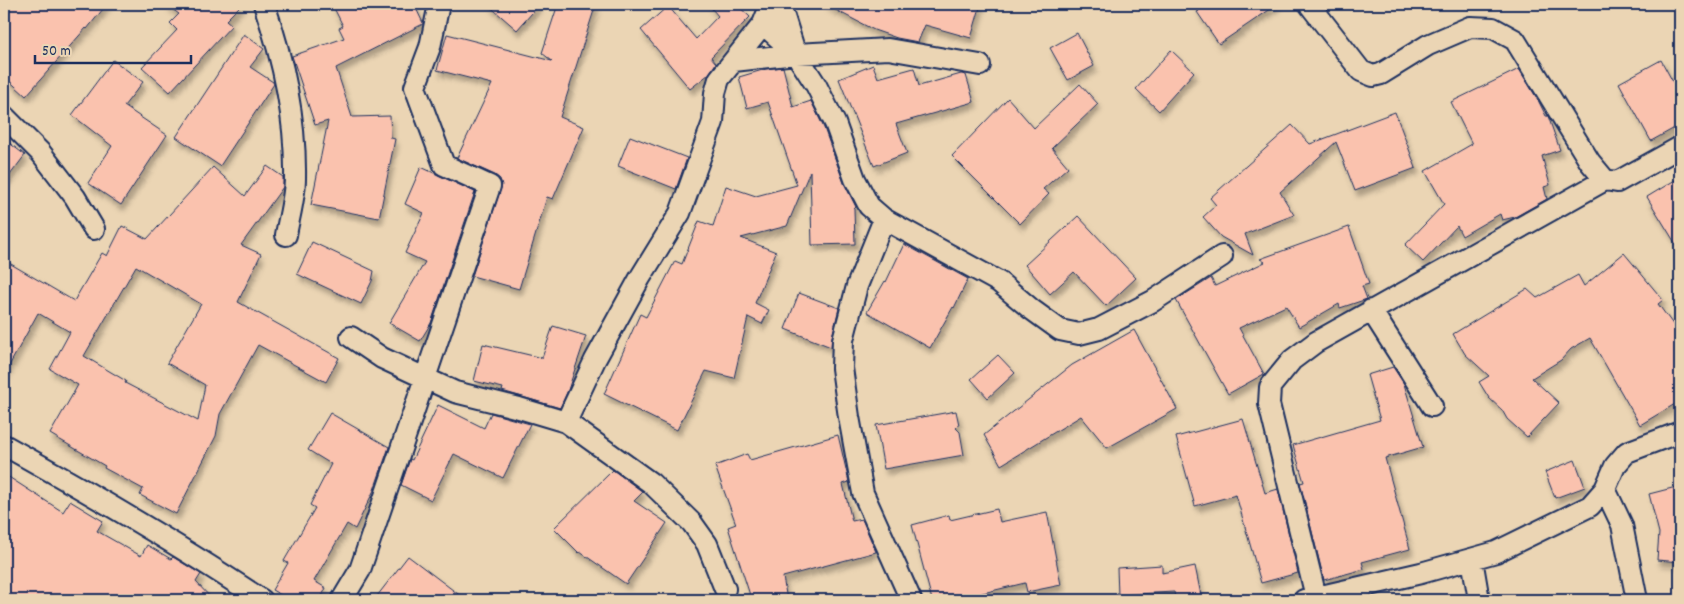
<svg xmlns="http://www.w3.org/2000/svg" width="1684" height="604" font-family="Dekko,sans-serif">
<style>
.building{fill:#fac2ae;stroke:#1b2f5e;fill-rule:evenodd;filter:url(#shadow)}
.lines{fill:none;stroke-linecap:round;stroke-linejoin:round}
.minor-casing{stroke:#1b2f5e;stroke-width:24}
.minor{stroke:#ebd5b4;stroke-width:20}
</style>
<defs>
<filter id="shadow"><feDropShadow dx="3" dy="5.5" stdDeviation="2.5" flood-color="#0004"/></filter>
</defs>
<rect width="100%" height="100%" fill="#ebd5b4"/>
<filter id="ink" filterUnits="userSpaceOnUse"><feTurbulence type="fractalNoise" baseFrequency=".02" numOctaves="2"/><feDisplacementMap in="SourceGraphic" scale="10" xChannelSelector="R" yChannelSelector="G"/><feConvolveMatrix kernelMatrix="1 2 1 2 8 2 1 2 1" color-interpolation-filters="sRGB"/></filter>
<g filter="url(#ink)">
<path class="building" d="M4 4H107L87 29 86 28 26 96 4 76Z
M165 4H242L226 20 232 25 170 92 142 67 177 30 170 23 179 14Z
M332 4H414L423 23V24L336 68 352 117 390 116 391 138 395 139 379 218 311 205 328 121 315 125 292 56 344 38 339 28 343 26Z
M487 4H540L517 30Z
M558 4H596L560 117 584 127 553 199 547 197 519 289 472 276 502 185 500 179 495 175 457 158 492 84 437 70 447 34 552 61 542 53Z
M708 4H736L750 17 711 57 716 63 709 74 690 89 641 30 668 6 696 39 718 16Z
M824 4H981L971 38 925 25 918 42 897 38 874 30Z
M1194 4H1278L1219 44 1197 12 1199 11Z
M1077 33 1094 66 1068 80 1050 48Z
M244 34 264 49 250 67 273 82 274 84 220 166 176 137Z
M1171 50 1194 72 1159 111 1136 89Z
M113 60 143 82 124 106 167 135 121 205 88 183 112 146 72 115Z
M1661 60 1680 95V125L1651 141 1619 83Z
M873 65 878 78 914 68 919 86 961 74 966 75 974 102 896 124 907 153 874 166 839 79Z
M783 67 793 107 811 101 824 128 844 183 856 207 854 209 855 244 812 245 810 171 787 226 741 238 776 252 755 303 769 310 762 324 748 317 734 378 706 371 677 430 604 394 640 314 646 317 675 261 682 264 699 221 713 226 726 186 756 196 797 185 768 102 747 108 739 77 766 69Z
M1519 69 1538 100 1546 116H1548L1560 150 1542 156 1550 185 1544 187 1547 199 1515 217 1502 220 1500 214 1462 236 1457 226 1423 262 1405 245 1444 204 1425 171 1472 144 1451 102Z
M1080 84 1098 104 1052 148 1068 167 1043 189 1049 194 1020 224 952 156 1008 98 1034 128Z
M1395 112 1416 168 1355 191 1336 142 1280 192 1294 215 1245 234 1253 255 1221 237 1203 217 1216 205 1210 198 1292 125 1310 144Z
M630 136 687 158 676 189 618 166Z
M4 139 25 155 4 183Z
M267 166 283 177V187L241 245 261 254 238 302 339 358 326 382 258 345 220 414 216 436 176 514 140 495 143 489 104 468 105 466 50 434 78 385 50 369 70 332 38 313 4 375V260L74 301 102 253 107 256 122 226 147 239 213 167 245 196ZM136 266 201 304 167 363 205 385 198 421 125 383 126 381 84 356Z
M421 167 475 192 431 323 420 341 389 323 425 262 405 253 424 213 405 204Z
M1680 177V251L1647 197Z
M1078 216 1136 278 1106 306 1074 272 1050 294 1025 265Z
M1349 227 1369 284 1362 286 1367 299 1340 308 1339 304 1299 327 1286 306 1239 328 1264 374 1228 394 1176 300 1211 278 1215 286 1265 262 1260 259Z
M312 242 374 271 372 281 361 304 297 274Z
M904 244 968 279 954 308 953 307 930 348 867 312 885 281 886 282Z
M1624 253 1663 300 1658 304 1680 334V401L1640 425 1590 338 1571 349 1561 360 1532 378 1559 403 1527 437 1507 419 1502 410 1489 398 1479 382 1489 376 1465 354 1453 334 1527 289 1537 298 1578 275 1584 286Z
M799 293 839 308 832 337 831 347 785 329Z
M553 326 586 336 568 390 560 408 502 391 503 388 474 381 483 344 542 358Z
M1134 330 1177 409 1107 448 1081 416 1001 465 984 435 1072 365Z
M998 355 1015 373 988 398 971 379Z
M1393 367 1404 384 1423 447 1385 458 1410 549 1362 562 1364 569 1324 580 1300 483 1304 482 1293 445 1380 420 1367 375Z
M438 405 484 428 491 413 530 424 503 478 454 454 431 500 401 485 410 459 412 460Z
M956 411 959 425 956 428 960 432 964 455 884 469 876 425Z
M330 413 389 447 374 490 355 529 347 524 314 581 326 588 320 600H290L272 590 288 563 284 561 315 508 310 505 331 464 308 450Z
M1243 419 1265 493 1278 489 1298 573 1261 583 1236 495 1195 506 1176 437Z
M838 435 849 482 843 484 852 521 862 519 876 552 783 577 787 600H751L749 592 728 527 736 524 715 466 747 454 750 460Z
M1575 460 1585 487 1555 498 1545 472Z
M613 470 643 492 634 501 667 523 626 584 580 552 579 553 554 528Z
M4 474 63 512 70 501 103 521 97 531 141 556 147 545 171 559 173 557 201 574 196 582 213 600H4Z
M1680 486V562L1657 560 1659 533 1649 494Z
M997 509 1000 522 1047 512 1061 585 1027 592 1025 583 970 596 971 600H932L912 525 949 515 950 520Z
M408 556 466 600H374Z
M1162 565V573L1195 566 1202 600H1176L1174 592 1118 595 1117 568Z"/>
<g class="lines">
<defs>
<path id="minor" d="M264 4C283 59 296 120 295 178 295 197 289 217 286 235
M780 4 795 52
M1309 4 1361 71 1373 76 1381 74 1428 45 1470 27 1493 28 1515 40 1590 162 1605 180 1617 182 1680 147
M763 24 796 54 816 85 835 123 855 179 869 206 884 219 999 282 1031 309 1060 330 1079 334 1099 329 1153 301 1222 256
M734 61 796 54 888 49 980 65
M4 116 41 153 75 197 94 229
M884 219 857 286 843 340 842 368 849 417 863 493 911 600
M1371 310 1432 406
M351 337 382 358 455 392 519 408 566 422 651 483 692 523 707 544 725 589
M566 422 595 360 640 278 680 213 713 122 715 93 719 79 763 24 771 4
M4 445C92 494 178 544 262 600
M1605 489 1622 525 1637 600
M1472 559 1479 600
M1316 597 1269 404 1270 387 1292 360 1316 342 1605 180
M342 600 360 570 490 186 444 165 415 87 430 47 439 4
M1304 600 1421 573 1496 552 1590 506 1605 489 1615 466 1627 452 1680 432"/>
</defs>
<use href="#minor" class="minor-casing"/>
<use href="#minor" class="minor"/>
</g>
</g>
<rect width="1684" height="604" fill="none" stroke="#ebd5b4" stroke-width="20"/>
<rect x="10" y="10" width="1664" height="584" fill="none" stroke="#1b2f5e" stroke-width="2" filter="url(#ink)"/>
<path d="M35 55v8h156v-8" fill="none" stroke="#1b2f5e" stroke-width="2.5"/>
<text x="42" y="55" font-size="15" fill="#1b2f5e" stroke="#ebd5b4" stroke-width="4" paint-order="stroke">50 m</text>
</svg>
